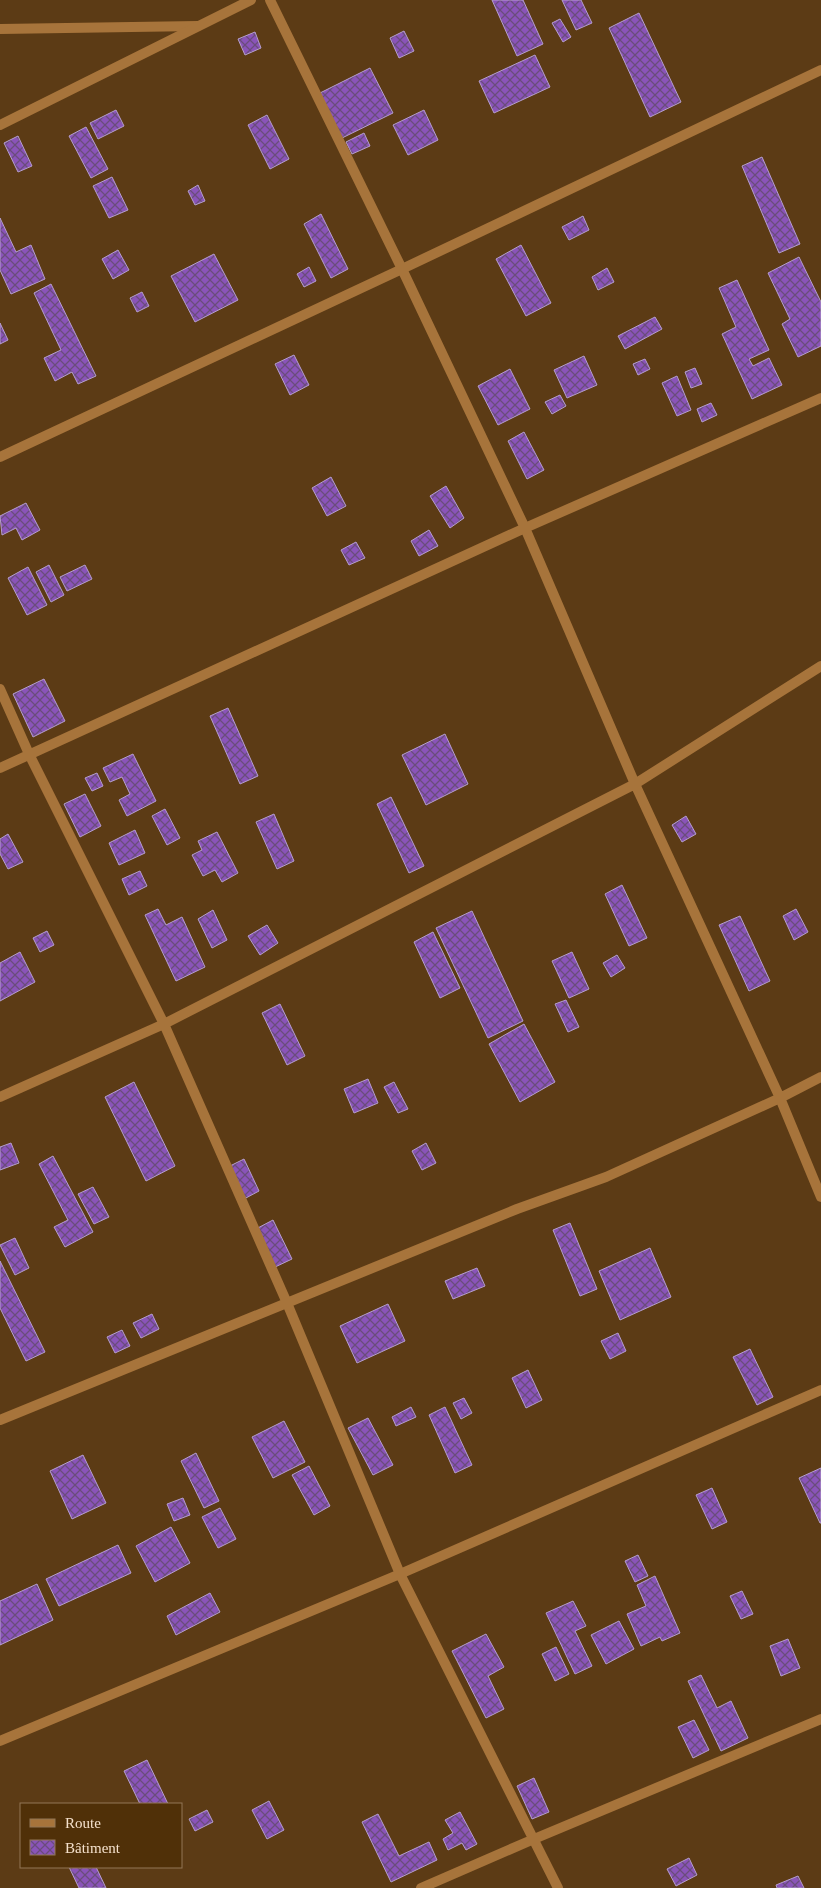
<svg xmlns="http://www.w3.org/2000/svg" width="821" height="1888" font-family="'Times New Roman',serif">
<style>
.building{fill:url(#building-cross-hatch);stroke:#b59fcd}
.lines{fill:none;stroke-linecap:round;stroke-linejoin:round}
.minor{stroke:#a7743b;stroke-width:10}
.tertiary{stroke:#a7743b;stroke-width:10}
</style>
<defs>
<pattern id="building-cross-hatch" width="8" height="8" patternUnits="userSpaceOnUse" patternTransform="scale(1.25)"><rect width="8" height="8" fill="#8a54b9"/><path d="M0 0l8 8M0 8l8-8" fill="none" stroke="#6a4c7c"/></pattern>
</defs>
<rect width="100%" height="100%" fill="#5c3b15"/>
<path class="building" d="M492 0H523L543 44 517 56Z
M562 0H581L592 23 576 30Z
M639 13 681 102 650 117 609 28Z
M560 19 571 37 563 42 552 23Z
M404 31 414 51 399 58 390 38Z
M255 32 261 48 245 55 238 39Z
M535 55 550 87 494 113 479 81Z
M370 68 393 113 342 138 320 93Z
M116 110 124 126 98 139 90 123Z
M424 110 438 140 408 155 393 125Z
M267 115 289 159 270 169 248 125Z
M86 127 108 169 91 178 69 136Z
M364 133 370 146 352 154 346 142Z
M18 136 32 166 18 172 4 143Z
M762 157 800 244 779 253 742 166Z
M112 177 128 210 109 218 93 186Z
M198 185 205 201 195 205 188 191Z
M321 214 348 269 331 278 304 224Z
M583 216 589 230 569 240 562 227Z
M0 218 16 252 31 245 45 279 11 294 0 270Z
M521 245 551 303 526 316 496 259Z
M118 250 129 270 113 279 102 259Z
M214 254 238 300 195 322 171 276Z
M799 257 821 302V346L798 357 782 324 790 319 768 273Z
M309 267 316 281 304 287 297 274Z
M607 268 614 282 598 290 592 277Z
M737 280 769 350 749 359 753 366 769 358 782 385 752 399 722 334 736 327 719 288Z
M51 284 96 376 78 384 72 372 55 381 44 358 61 350 34 293Z
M142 292 149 306 137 312 130 298Z
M655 317 662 329 625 349 618 336Z
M0 323 8 340 0 344Z
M294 355 309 385 290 395 275 364Z
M584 356 597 385 567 398 554 370Z
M645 359 650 369 638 375 633 364Z
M695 368 702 384 691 388 685 372Z
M510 369 530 409 498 425 478 386Z
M677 376 691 410 677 416 662 383Z
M560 395 566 406 552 414 545 402Z
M711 403 717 415 702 422 697 409Z
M524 432 544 470 527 479 508 441Z
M331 477 346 506 327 516 312 488Z
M446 486 464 518 450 528 430 496Z
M26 503 40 530 22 540 16 528 2 535 0 516Z
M429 530 438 546 419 556 411 541Z
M356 542 365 558 349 565 341 550Z
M49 565 64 595 51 602 36 572Z
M85 565 92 579 67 591 60 577Z
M28 567 47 605 27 615 8 578Z
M44 679 65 721 33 737 13 694Z
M228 708 258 776 240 784 210 716Z
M445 734 468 784 426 805 402 755Z
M133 754 156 801 127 816 119 800 130 794 122 777 110 782 103 768Z
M97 773 103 786 92 791 85 778Z
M85 794 101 826 80 837 64 804Z
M391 797 424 866 409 873 377 804Z
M165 809 180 838 167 845 152 816Z
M274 814 294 861 277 869 256 822Z
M686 816 696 834 682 842 672 825Z
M135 830 145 853 119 865 109 843Z
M217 832 238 873 222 882 215 870 203 876 192 855 202 850 198 841Z
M8 834 23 862 8 869 0 854V839Z
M140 871 147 886 129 895 122 879Z
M622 885 647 938 629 946 605 894Z
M158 909 166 925 182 917 205 967 176 981 145 915Z
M796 909 808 932 794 940 783 916Z
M213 910 227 940 212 948 198 919Z
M472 911 523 1021 488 1038 436 928Z
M740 916 770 981 749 991 719 925Z
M267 925 278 943 260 955 248 936Z
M47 931 54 945 40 952 33 938Z
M433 932 460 988 440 998 414 942Z
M20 952 35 982 0 1001V963Z
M572 952 589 989 569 998 552 961Z
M617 955 625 968 611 977 603 963Z
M566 1000 579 1027 568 1032 555 1004Z
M280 1004 305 1056 287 1065 262 1013Z
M524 1024 555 1082 520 1102 489 1044Z
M368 1079 378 1103 354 1113 344 1089Z
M134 1082 175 1166 146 1181 105 1097Z
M394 1082 408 1109 398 1113 384 1087Z
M11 1143 19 1163 0 1170V1147Z
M426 1143 436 1163 422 1170 412 1151Z
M53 1156 93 1232 65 1247 54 1227 68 1220 39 1164Z
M244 1159 259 1191 244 1199 228 1167Z
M93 1187 109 1217 94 1224 78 1194Z
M273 1220 292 1259 273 1268 254 1230Z
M570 1223 597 1289 580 1296 553 1230Z
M15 1238 29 1268 15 1275 0 1245Z
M650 1248 671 1297 620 1320 599 1271Z
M0 1261 45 1352 26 1361 0 1308Z
M477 1268 485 1286 453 1299 445 1281Z
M388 1304 405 1341 357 1363 340 1326Z
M152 1314 159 1329 141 1338 133 1323Z
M122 1330 130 1346 115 1353 107 1337Z
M618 1333 626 1351 610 1359 601 1341Z
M750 1349 773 1397 757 1405 733 1357Z
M528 1370 542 1400 526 1408 512 1378Z
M464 1398 472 1413 461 1419 453 1403Z
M411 1407 416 1417 396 1426 392 1417Z
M445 1407 472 1465 455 1473 429 1415Z
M368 1418 393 1465 373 1475 348 1428Z
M284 1421 305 1462 273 1478 252 1437Z
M196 1453 219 1501 204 1508 181 1461Z
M83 1455 106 1503 72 1519 50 1471Z
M309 1466 330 1506 314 1515 292 1475Z
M821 1468V1523H820L799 1478Z
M712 1488 727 1522 712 1529 696 1495Z
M183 1498 190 1515 174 1521 167 1504Z
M220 1508 236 1539 218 1548 202 1517Z
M171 1527 190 1563 155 1582 136 1546Z
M118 1545 131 1573 59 1606 46 1579Z
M638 1555 648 1576 635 1582 625 1561Z
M655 1576 680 1633 662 1641 660 1637 641 1646 627 1614 646 1606 637 1585Z
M37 1584 53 1620 0 1645V1601Z
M742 1591 753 1614 741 1619 730 1596Z
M210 1593 220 1612 176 1635 167 1616Z
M573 1601 586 1626 575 1631 592 1666 575 1674 546 1613Z
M619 1621 634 1649 606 1664 591 1635Z
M486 1634 504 1667 488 1676 504 1709 486 1718 452 1651Z
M788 1639 800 1668 781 1676 770 1646Z
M556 1647 569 1674 555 1681 542 1654Z
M701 1675 717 1708 731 1701 748 1738 721 1751 688 1681Z
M694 1720 709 1750 693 1758 678 1727Z
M147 1760 168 1804H140L124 1771Z
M534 1778 549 1812 532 1819 517 1786Z
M269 1801 284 1830 267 1839 252 1810Z
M207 1810 213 1822 195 1831 189 1819Z
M460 1812 477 1844 466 1850 462 1843 448 1850 443 1839 453 1833 445 1820Z
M378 1814 399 1856 429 1842 437 1860 391 1882 362 1822Z
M689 1858 697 1875 676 1886 667 1869Z
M69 1867H96L106 1888H79Z
M798 1876 804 1888H777L776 1885Z"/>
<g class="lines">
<path class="minor" d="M270 0 402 269 525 528 635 784 780 1098 821 1197
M0 29 198 26
M0 457 402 269 821 70
M0 689 29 754 164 1024 287 1303 400 1574 558 1888
M0 768 525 528 821 398
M0 1097 164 1024 635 784 821 666
M0 1420 517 1209 606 1177 780 1098 821 1077
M0 1741 400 1574 821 1390
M421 1888 534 1839 821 1719"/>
<path class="tertiary" d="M0 125 251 0"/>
</g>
<rect x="20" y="1803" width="162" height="65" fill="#503008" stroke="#927757"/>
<rect x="30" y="1819" width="25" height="8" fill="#a7743b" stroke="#927757"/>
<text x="65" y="1828" font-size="15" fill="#f5e1cd">Route</text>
<rect x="30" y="1840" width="25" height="15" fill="url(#building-cross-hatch)" stroke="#927757"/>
<text x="65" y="1853" font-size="15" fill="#f5e1cd">Bâtiment</text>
</svg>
